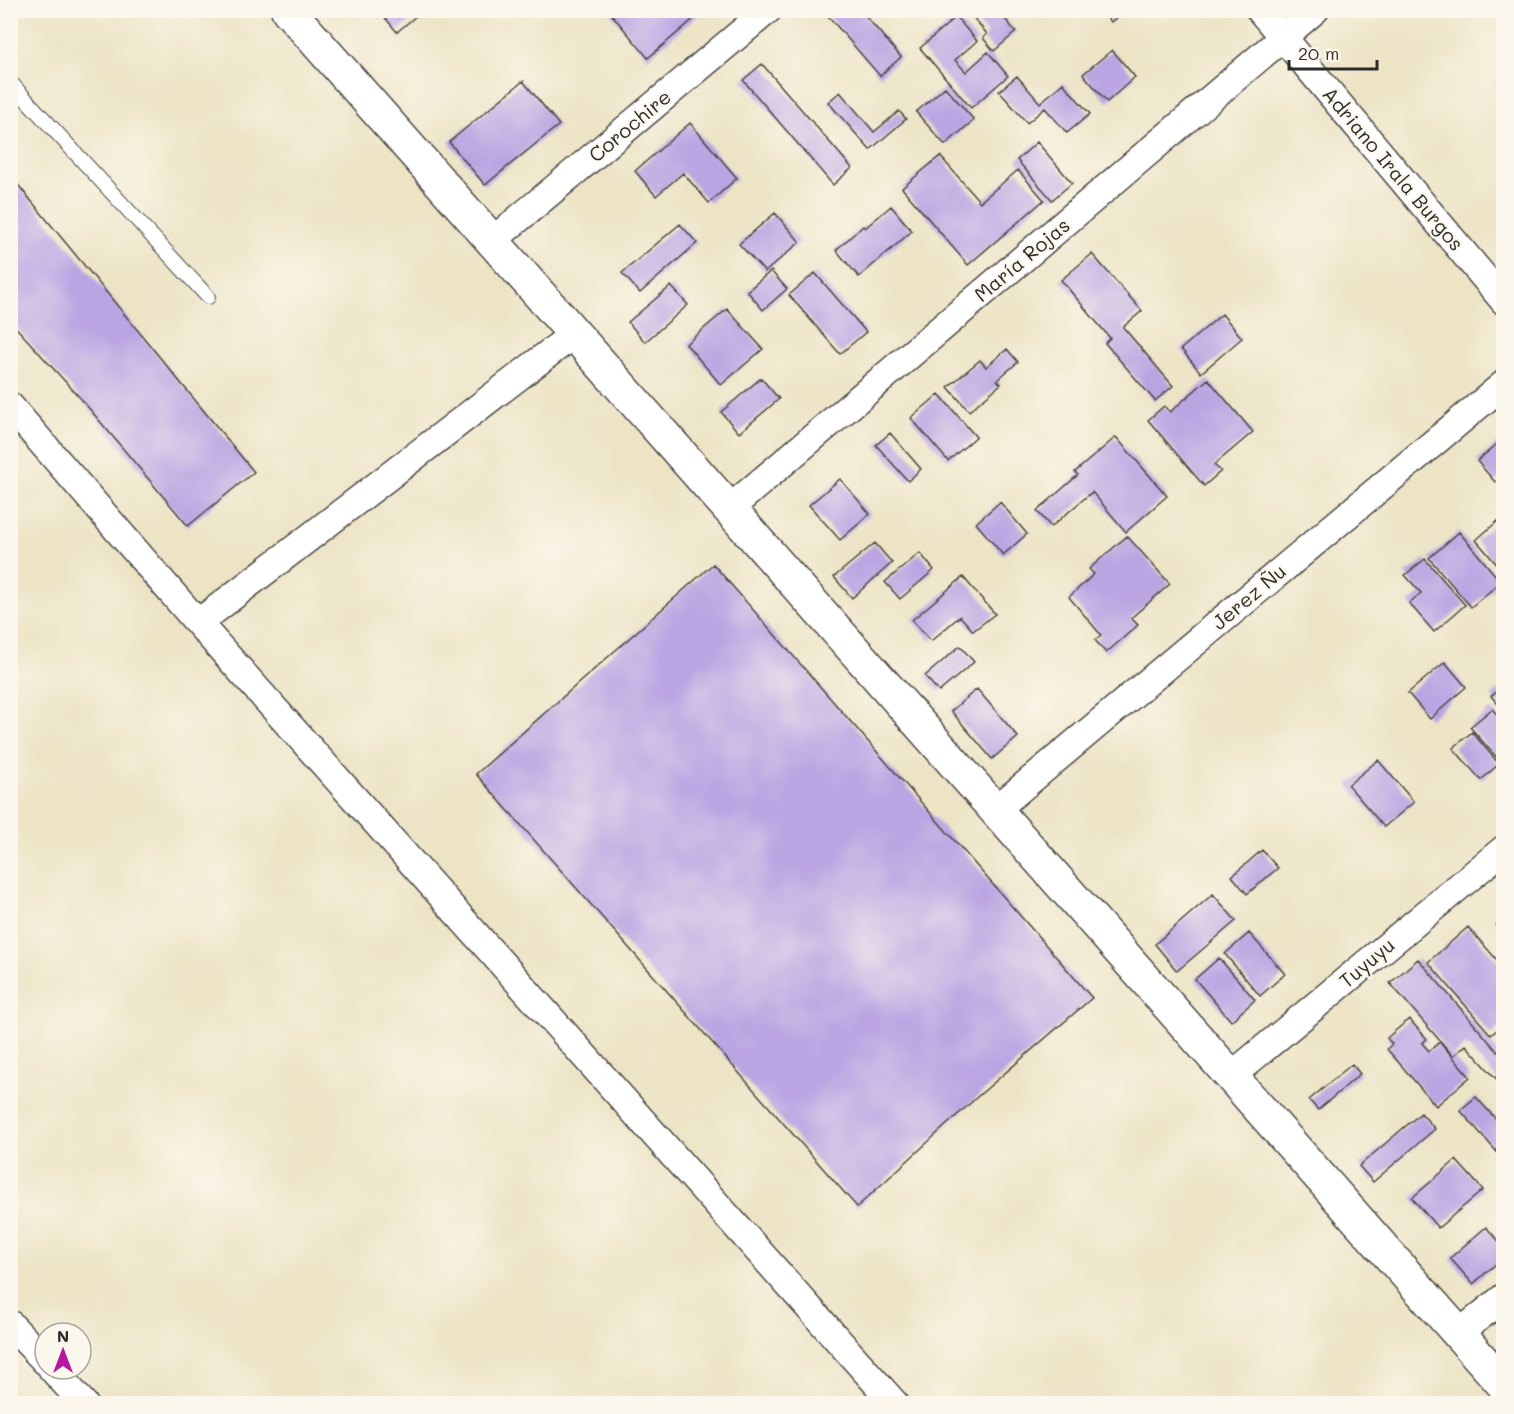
<svg xmlns="http://www.w3.org/2000/svg" width="1514" height="1414" font-family="Mali,sans-serif">
<style>
.building{fill:#baa5e2}
.lines{fill:none;stroke-linecap:round;stroke-linejoin:round}
.service-casing{stroke:#484742;stroke-width:16}
.minor-casing{stroke:#484742;stroke-width:30}
.tertiary-casing{stroke:#484742;stroke-width:36}
.service{stroke:#fff;stroke-width:14}
.minor{stroke:#fff;stroke-width:27}
.tertiary{stroke:#fff;stroke-width:33}
.labels{text-anchor:middle;stroke-width:4.5;stroke-linejoin:round;paint-order:stroke}
.street-label{font-size:20px;fill:#2b2b2b;stroke:#fbf7ec}
</style>
<rect width="100%" height="100%" fill="#fbf7ec"/>
<filter id="ink" filterUnits="userSpaceOnUse"><feTurbulence type="fractalNoise" baseFrequency=".0167" numOctaves="2"/><feDisplacementMap in="SourceGraphic" scale="12" xChannelSelector="R" yChannelSelector="G"/><feConvolveMatrix kernelMatrix="1 2 1 2 8 2 1 2 1" color-interpolation-filters="sRGB"/></filter>
<filter id="wash" filterUnits="userSpaceOnUse"><feTurbulence type="fractalNoise" baseFrequency=".008" numOctaves="4" result="noise"/><feDisplacementMap in="SourceGraphic" scale="24" xChannelSelector="R" yChannelSelector="G"/><feGaussianBlur stdDeviation="1.35" result="paint"/><feColorMatrix in="noise" values="0 0 0 0 0 0 0 0 0 0 0 0 0 0 0 0 0 1.4 0 .05"/><feComposite in="paint" operator="in"/></filter>
<g filter="url(#wash)">
<rect width="100%" height="100%" fill="#ede4c6"/>
<g id="blocks">
<path class="building" d="M372 10H411L416 16 397 32 382 14 378 17Z
M608 10H704L648 58Z
M823 10H866L863 13 901 57 880 76Z
M967 10H1015L1005 19 1016 32 994 51 983 38 987 34Z
M1101 10H1125L1111 22Z
M956 17 977 41 955 60 966 72 988 52 1008 76 971 108 920 48Z
M1112 50 1135 77 1107 102 1083 74Z
M762 64 852 168 833 185 743 80Z
M1017 76 1040 103 1063 83 1090 114 1067 133 1045 108 1027 123 999 91Z
M523 81 559 125 485 185 449 142Z
M945 87 974 120 945 145 916 112Z
M840 92 874 132 899 111 906 119 870 150 828 102Z
M690 123 737 178 709 203 683 173 656 196 635 171Z
M1037 142 1072 183 1052 200 1017 160Z
M940 156 980 202 1018 170 1044 200 968 265 902 188Z
M10 175 254 472 188 526 82 400 10 321Z
M891 206 912 231 859 277 836 250 863 226 865 228Z
M775 213 800 242 765 272 739 244Z
M680 224 697 243 640 293 622 273Z
M1092 254 1142 311 1123 327 1173 386 1155 401 1105 343 1110 338 1061 280Z
M771 271 787 289 763 310 747 291Z
M815 273 866 332 840 354 789 295Z
M671 286 688 305 645 342 628 322Z
M727 309 763 349 721 385 686 344Z
M1222 314 1242 338 1201 373 1181 349Z
M1007 349 1018 362 997 380 1001 384 969 411 948 387 980 360 986 367Z
M761 378 779 399 739 433 721 412Z
M1208 379 1253 432 1214 465 1221 471 1204 486 1148 420 1164 406 1170 412Z
M939 394 976 437 948 461 911 418Z
M890 433 921 469 908 481 876 445Z
M1116 437 1167 496 1126 532 1092 492 1051 527 1037 511 1078 475 1075 472Z
M1504 438V475L1495 482 1477 461Z
M840 479 870 514 840 540 809 505Z
M1000 502 1027 534 1003 555 976 523Z
M1499 520 1504 526V573L1476 540Z
M1459 532 1501 582 1471 607 1429 558Z
M1127 536 1170 584 1131 618 1138 625 1106 653 1095 640 1101 635 1069 597 1094 574 1089 569Z
M875 543 892 563 852 598 834 577Z
M920 553 934 570 900 599 885 582Z
M1425 559 1465 605 1434 632 1409 603 1421 593 1405 575Z
M713 564 1092 998 976 1098 857 1207 476 774Z
M963 577 995 614 973 631 960 616 931 641 912 620Z
M960 646 974 662 939 692 925 676Z
M1445 662 1466 687 1430 719 1408 693Z
M1504 686V711L1491 696Z
M977 689 1018 737 992 759 951 711Z
M1492 709 1504 722V766L1470 727Z
M1472 732 1499 764 1481 780 1453 748Z
M1378 760 1414 802 1384 827 1348 785Z
M1262 850 1278 868 1247 894 1232 876Z
M1213 894 1236 921 1177 971 1155 944Z
M1504 918V934L1496 925Z
M1468 927 1504 968V1024L1491 1035 1428 962Z
M1249 933 1285 974 1260 996 1225 954Z
M1219 958 1255 1000 1231 1021 1195 979Z
M1418 959 1504 1059V1078L1499 1082 1466 1045 1453 1056 1390 983Z
M1409 1019 1427 1039 1422 1043 1429 1051 1440 1042 1470 1077 1436 1106 1387 1049 1392 1044 1387 1038Z
M1352 1064 1360 1074 1318 1110 1309 1100Z
M1476 1097 1504 1128V1160L1460 1110Z
M1421 1113 1435 1129 1373 1182 1359 1166Z
M1456 1160 1483 1190 1438 1228 1412 1198Z
M1486 1227 1504 1247V1257L1473 1284 1450 1258Z"/>
</g>
</g>
<g filter="url(#ink)">
<use href="#blocks" fill-opacity="0" stroke="#484742" stroke-width="1.5"/>
<g class="lines">
<defs>
<path id="service" d="M10 82 208 297"/>
<path id="minor" d="M1260 10 1504 301
M492 241 768 10
M10 406 198 623 895 1404
M729 509 1315 10
M198 623 574 334
M995 810 1504 384
M1231 1076 1504 849
M10 1324 45 1361
M1458 1334 1504 1297
M52 1369 84 1404"/>
<path id="tertiary" d="M288 10 1504 1385"/>
</defs>
<use href="#service" class="service-casing"/>
<use href="#minor" class="minor-casing"/>
<use href="#tertiary" class="tertiary-casing"/>
<use href="#service" class="service"/>
<use href="#minor" class="minor"/>
<use href="#tertiary" class="tertiary"/>
</g>
</g>
<g class="labels">
<g class="street-label">
<text transform="translate(630 126) rotate(-40)" y="7">Corochire</text>
<text transform="translate(1393 169) rotate(50)" y="7">Adriano Irala Burgos</text>
<text transform="translate(1022 260) rotate(-40)" y="7">María Rojas</text>
<text transform="translate(1249 597) rotate(-40)" y="7">Jerez Ñu</text>
<text transform="translate(1367 963) rotate(-40)" y="7">Tuyuyu</text>
</g>
</g>
<rect width="1514" height="1414" fill="none" stroke="#fbf7ec" stroke-width="36"/>
<g transform="translate(63 1351)"><circle r="28" fill="#fbf7ec" stroke="#a8a59f" stroke-width="1.5"/>
<path d="M0-4.5L10 22L0 15L-10 22Z" fill="#b5179e"/>
<text y="-9" font-size="16" font-weight="bold" text-anchor="middle" fill="#2b2b2b">N</text>
</g>
<path d="M1289 60v9h88v-9" fill="none" stroke="#2b2b2b" stroke-width="3"/>
<text x="1298" y="60" font-size="18" fill="#2b2b2b" stroke="#fbf7ec" stroke-width="4.5" paint-order="stroke">20 m</text>
</svg>
